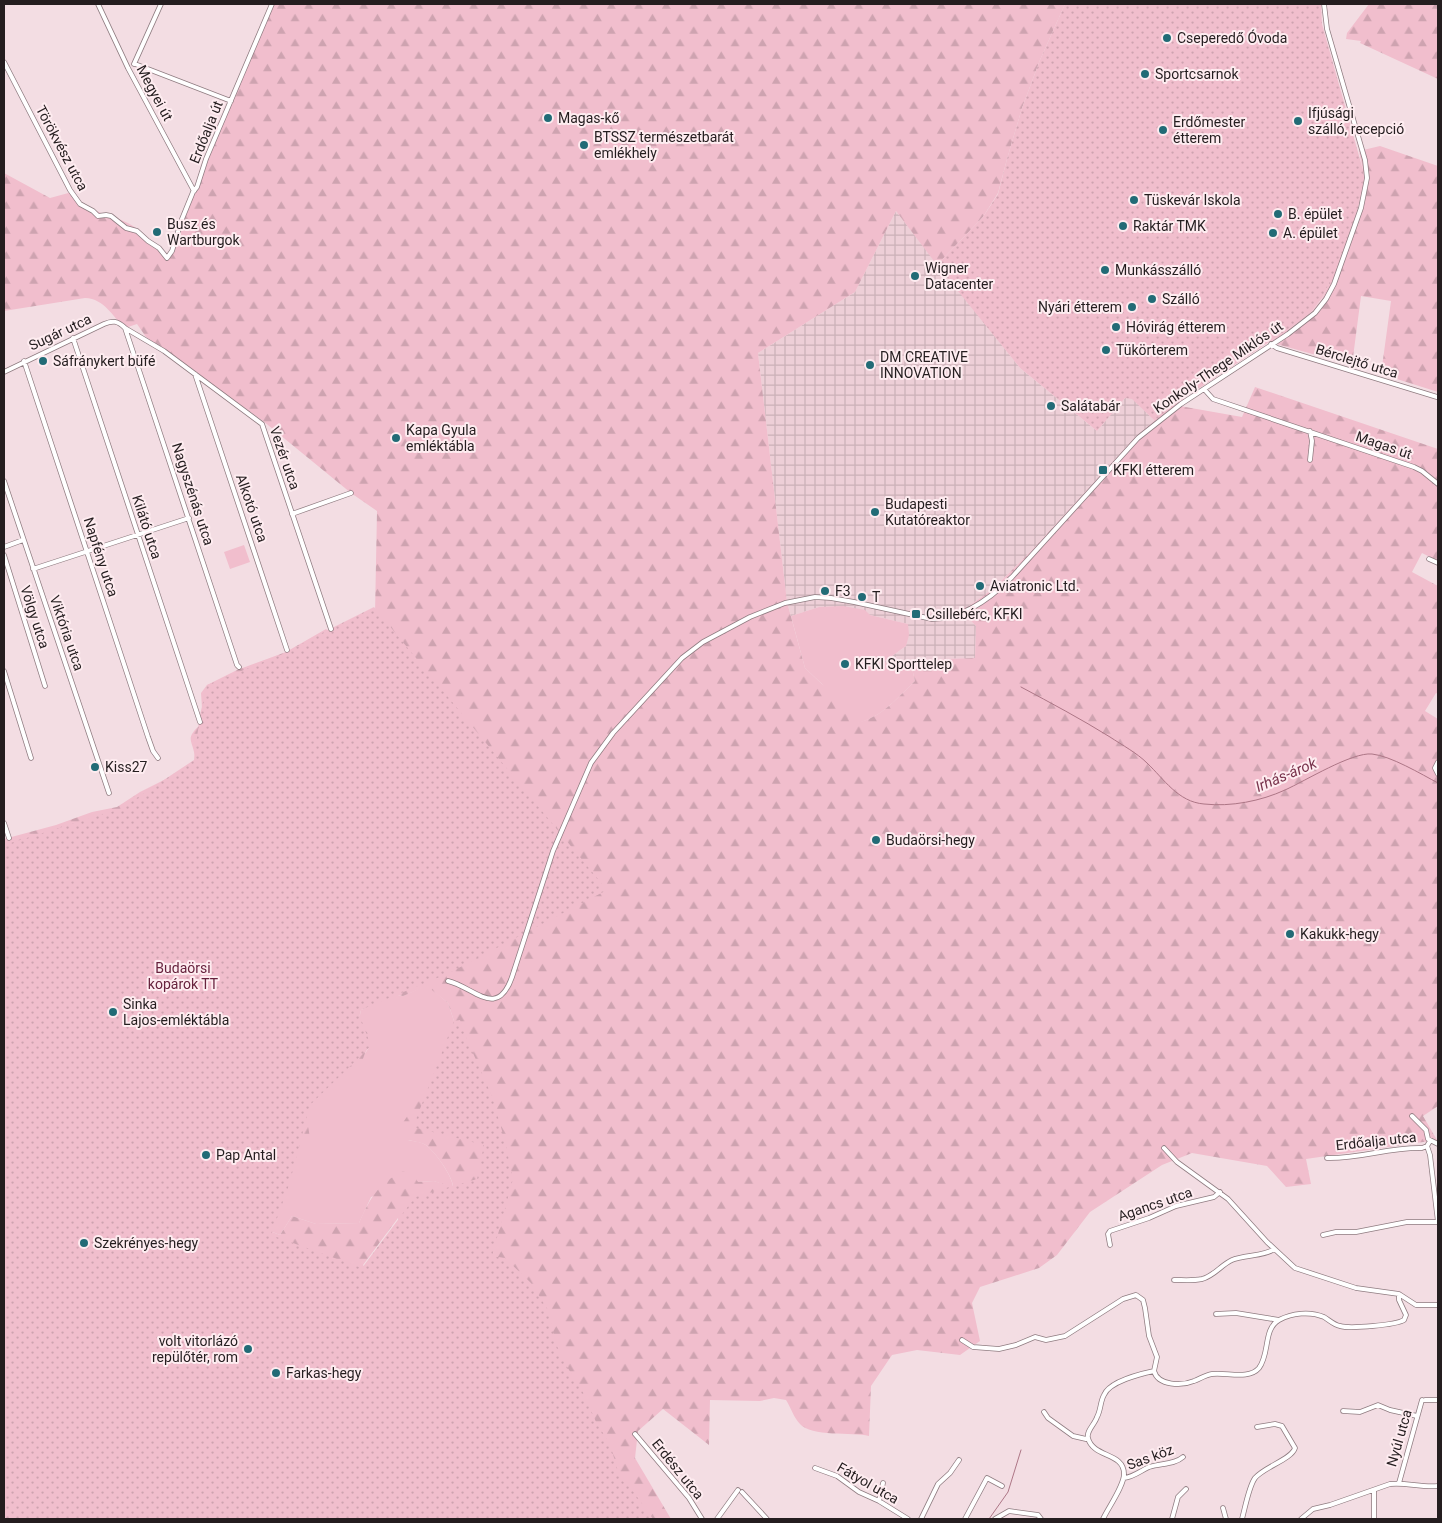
<svg xmlns="http://www.w3.org/2000/svg" width="1442" height="1523" font-family="Roboto,sans-serif">
<style>
.industrial{fill:url(#industrial-grid)}
.grass{fill:#f1becd}
.forest{fill:url(#forest-firs);fill-rule:evenodd}
.park{fill:url(#park-dots)}
.lines{fill:none;stroke-linecap:round;stroke-linejoin:round}
.stream{stroke:#ad7686;stroke-width:1}
.street-casing{stroke:#8f7c81;stroke-width:5.5}
.street{stroke:#fff;stroke-width:4}
.poi-dot{fill:#226b76;stroke:#feecf0;stroke-width:2}
.labels{text-anchor:middle;stroke-width:4;stroke-linejoin:round;paint-order:stroke}
.poi-label{font-size:14px;fill:#241d1f;stroke:#feecf0;text-anchor:start}
.street-label{font-size:14px;fill:#241d1f;stroke:#feecf0}
.park-label{font-size:14px;fill:#67223d;stroke:#feecf0}
.water-label{font-size:15px;font-style:italic;fill:#78324b;stroke:#feecf0}
</style>
<defs>
<pattern id="industrial-grid" width="8" height="8" patternUnits="userSpaceOnUse" patternTransform="scale(1.25)"><rect width="8" height="8" fill="#edcfd7"/><path d="M0 4h8M4 0v8" fill="none" stroke="#cbb1b8"/></pattern>
<pattern id="forest-firs" width="22" height="20" patternUnits="userSpaceOnUse" patternTransform="scale(1.25)"><rect width="22" height="20" fill="#f1becd"/><path d="M5 1l3.5 6h-7zM16 11l3.5 6h-7z" fill="#cea3b0"/></pattern>
<pattern id="park-dots" width="8" height="8" patternUnits="userSpaceOnUse" patternTransform="scale(1.25)"><rect width="8" height="8" fill="#f1becd"/><path d="M2 2h.1M6 6h.1" fill="none" stroke="#cea3b0" stroke-width="1.8" stroke-linecap="round"/></pattern>
</defs>
<rect width="100%" height="100%" fill="#f3dde3"/>
<path class="industrial" d="M896 211 1020 368 1097 431 1125 398H1132L1155 421 1136 436 1034 548 994 588 969 606 961 609 976 626 975 658 910 660 886 666 885 661 906 646 908 624 870 615 819 607 791 616 787 602 758 353 855 292Z"/>
<path class="grass" d="M244 545 250 562 230 569 224 552Z
M843 606 865 610 870 615 908 624 909 635 906 646 885 661 887 666 910 660 915 681C894 701 880 720 849 725L822 684 805 668 791 616 819 607Z
M427 985 448 1003 458 1033 408 1140C413 1141 420 1142 424 1144 433 1148 454 1178 453 1188L434 1181 418 1182 371 1197 359 1223 316 1224 292 1216 280 1235 270 1231 314 1088 364 1055 370 1046C364 1033 357 1024 361 1010L392 994 403 996Z"/>
<path class="forest" d="M272 4H1065L1040 60 1022 108 1007 159 998 193 983 217 937 265 896 211 855 292 758 353 787 602 805 668 844 705 850 724C880 720 894 701 915 681L910 660 975 658 976 626 960 609 969 606 994 588 1034 548 1136 436 1174 405 1242 417 1255 387 1438 449V561L1422 553 1412 572 1438 586V694L1436 693 1425 711 1438 719V1106L1423 1116 1437 1140 1306 1159 1311 1184 1286 1187 1267 1166 1192 1153 1162 1165 1090 1212 1057 1255 1039 1268 980 1287 972 1303 980 1341 960 1355 917 1350 892 1355 871 1386 869 1436C852 1432 811 1437 800 1424 794 1418 791 1408 786 1400L774 1398 760 1401 710 1400 709 1445 663 1409 638 1431 635 1458 671 1519H462L4 1383V839L56 825 92 812 117 807 140 792 190 767 195 760C194 738 182 741 203 722L201 693 207 685 237 670 286 652 326 629 332 633 375 614 377 511 351 493 263 421 146 337 137 324 125 328C112 316 105 299 85 298L4 311V173L50 198 72 192C88 215 111 212 133 226 146 234 155 247 167 257ZM427 986 448 1003 458 1033 441 1066 402 1124 403 1132 408 1140C413 1141 419 1142 424 1144 433 1148 454 1178 453 1187L434 1181 418 1182 414 1176 403 1171C378 1184 370 1198 359 1223L316 1224 292 1216 280 1235 270 1231 293 1154 308 1151 311 1144 306 1114 314 1088 339 1068 355 1066 362 1063C365 1048 373 1047 367 1032L362 1029 359 1018 361 1010 392 994 403 996ZM398 1218 400 1232 394 1306 363 1265Z
M1369 4H1438V79L1360 43 1361 41 1346 39 1347 33Z
M1380 146 1438 166V392L1381 374 1391 301 1361 296 1352 365 1269 342 1308 316 1322 299 1326 290 1359 207 1363 170 1359 151Z"/>
<path class="park" d="M1065 4H1321L1322 24 1363 170C1365 205 1341 257 1326 290L1322 298 1308 316 1195 391H1190L1184 395 1185 398 1155 421 1132 399 1125 398 1097 431 1020 368 937 265 983 217 998 194 1007 159 1022 108 1040 60Z
M374 607 607 890 449 973 358 1011 371 1046 310 1105 289 1185 271 1235 362 1268 415 1197 477 1179 484 1145 413 1127 454 1021 460 1020 465 1035 492 1096 505 1141 513 1179 492 1256 505 1258 531 1283 548 1310 556 1344 566 1365 584 1394 596 1422 610 1444 619 1475 625 1484 630 1487 653 1519H4V845L120 809 194 760 200 715 207 685 290 651 310 639Z"/>
<g class="lines">
<path class="stream" d="M1021 687C1051 703 1081 719 1110 737 1122 745 1137 753 1147 763 1164 779 1178 802 1204 804 1231 807 1261 801 1285 790 1305 781 1352 752 1372 754 1391 756 1421 774 1438 783
M989 1519 1008 1492 1021 1450"/>
<defs>
<path id="street" d="M98 4 128 68 194 191
M4 62 70 190 80 204 93 211 98 216 106 215 111 216 126 228 137 231 148 241 159 248 167 258 172 251 182 219 193 192 197 187 206 159 272 4
M134 64 161 4
M135 64 231 101
M125 328 237 665 239 667
M73 338 200 722
M1271 344 1277 348 1437 397
M24 361 148 737 153 751 158 758
M4 372 104 324C113 320 118 321 125 328L164 351 262 424 331 629
M195 374 287 650
M1204 389 1213 399 1414 467 1422 471 1438 484
M1310 431 1312 441 1310 460
M4 481 109 793
M292 514 351 493
M4 547 23 540
M4 555 45 686
M1429 559 1438 563
M33 569 189 518
M4 671 31 758
M1438 762 1435 768 1438 774
M4 823 9 838
M448 981C474 987 497 1020 512 977L553 851 591 763 613 733 682 658 703 642 750 617 785 603 815 597 831 598 854 602 932 619C964 619 991 598 1012 577L1138 438 1181 404 1288 334 1315 313 1326 299 1334 284 1361 208 1367 178 1365 160 1327 29 1324 4
M1412 1116 1426 1130 1428 1139 1438 1144
M1430 1141 1427 1146 1430 1155 1438 1222
M1164 1148 1177 1162 1228 1199 1267 1242 1295 1268 1356 1288 1399 1294
M1327 1158C1360 1159 1389 1147 1422 1148L1427 1146
M1323 1235 1336 1232H1356L1407 1222H1438
M1110 1245 1108 1234 1110 1231 1149 1218 1176 1206 1214 1197 1220 1192
M1174 1280C1183 1280 1193 1281 1202 1279 1214 1276 1221 1265 1232 1260 1244 1255 1266 1256 1274 1249
M1216 1314 1236 1313 1279 1320
M962 1340 973 1347 999 1349 1016 1345 1035 1337 1046 1340 1065 1336 1123 1299 1136 1295 1143 1300 1145 1308 1149 1336 1157 1357 1154 1371
M1154 1371C1158 1386 1182 1386 1194 1381 1200 1379 1205 1375 1212 1374 1226 1372 1249 1380 1259 1368 1270 1354 1263 1329 1279 1320 1292 1313 1310 1311 1324 1317 1329 1320 1334 1325 1340 1326 1350 1329 1396 1325 1404 1320L1406 1315 1399 1300V1294L1416 1305H1438
M1425 1400H1438
M1343 1411 1360 1412 1378 1405 1390 1410 1417 1416
M1044 1412 1048 1418 1073 1436 1086 1439 1088 1438
M635 1434 689 1498 702 1519
M815 1468 837 1476 859 1492 879 1501 908 1519
M1124 1478C1134 1477 1140 1471 1149 1467 1160 1463 1174 1465 1183 1457
M1399 1483 1422 1400
M742 1492 767 1519
M879 1501 883 1483
M1223 1508 1226 1519
M717 1519 738 1490
M921 1519 938 1484 950 1473 959 1460
M965 1519 987 1478 1002 1486
M995 1519 1009 1511 1038 1515 1041 1519
M1103 1519C1108 1508 1124 1486 1124 1474 1124 1452 1093 1458 1088 1438 1086 1431 1095 1424 1097 1417 1101 1410 1100 1402 1104 1395 1109 1382 1140 1374 1154 1371
M1172 1519 1178 1497 1186 1489
M1242 1519C1245 1508 1249 1486 1255 1478 1264 1467 1292 1459 1295 1448L1282 1426 1275 1424 1257 1427
M1301 1519 1313 1509 1330 1505 1390 1484C1406 1482 1422 1488 1438 1486
M1374 1519V1491"/>
</defs>
<use href="#street" class="street-casing"/>
<use href="#street" class="street"/>
</g>
<g class="poi-dot">
<circle cx="1167" cy="38" r="5"/>
<circle cx="1145" cy="74" r="5"/>
<circle cx="548" cy="118" r="5"/>
<circle cx="1298" cy="121" r="5"/>
<circle cx="1163" cy="130" r="5"/>
<circle cx="584" cy="145" r="5"/>
<circle cx="1134" cy="200" r="5"/>
<circle cx="1278" cy="214" r="5"/>
<circle cx="1123" cy="226" r="5"/>
<circle cx="157" cy="232" r="5"/>
<circle cx="1273" cy="233" r="5"/>
<circle cx="1105" cy="270" r="5"/>
<circle cx="915" cy="276" r="5"/>
<circle cx="1152" cy="299" r="5"/>
<circle cx="1132" cy="307" r="5"/>
<circle cx="1116" cy="327" r="5"/>
<circle cx="1106" cy="350" r="5"/>
<circle cx="43" cy="361" r="5"/>
<circle cx="870" cy="365" r="5"/>
<circle cx="1051" cy="406" r="5"/>
<circle cx="396" cy="438" r="5"/>
<rect x="1098" y="465" width="10" height="10" rx="2.5"/>
<circle cx="875" cy="512" r="5"/>
<circle cx="980" cy="586" r="5"/>
<circle cx="825" cy="591" r="5"/>
<circle cx="862" cy="597" r="5"/>
<rect x="911" y="609" width="10" height="10" rx="2.5"/>
<circle cx="845" cy="664" r="5"/>
<circle cx="95" cy="767" r="5"/>
<circle cx="876" cy="840" r="5"/>
<circle cx="1290" cy="934" r="5"/>
<circle cx="113" cy="1012" r="5"/>
<circle cx="206" cy="1155" r="5"/>
<circle cx="84" cy="1243" r="5"/>
<circle cx="248" cy="1349" r="5"/>
<circle cx="276" cy="1373" r="5"/>
</g>
<g class="labels">
<g class="poi-label">
<text x="1177" y="43">Cseperedő Óvoda</text>
<text x="1155" y="79">Sportcsarnok</text>
<text x="1308" y="118">Ifjúsági<tspan x="1308" dy="16">szálló, recepció</tspan></text>
<text x="558" y="123">Magas-kő</text>
<text x="1173" y="127">Erdőmester<tspan x="1173" dy="16">étterem</tspan></text>
<text x="594" y="142">BTSSZ természetbarát<tspan x="594" dy="16">emlékhely</tspan></text>
<text x="1144" y="205">Tüskevár Iskola</text>
<text x="1288" y="219">B. épület</text>
<text x="167" y="229">Busz és<tspan x="167" dy="16">Wartburgok</tspan></text>
<text x="1133" y="231">Raktár TMK</text>
<text x="1283" y="238">A. épület</text>
<text x="925" y="273">Wigner<tspan x="925" dy="16">Datacenter</tspan></text>
<text x="1115" y="275">Munkásszálló</text>
<text x="1162" y="304">Szálló</text>
<text x="1122" y="312" text-anchor="end">Nyári étterem</text>
<text x="1126" y="332">Hóvirág étterem</text>
<text x="1116" y="355">Tükörterem</text>
<text x="880" y="362">DM CREATIVE<tspan x="880" dy="16">INNOVATION</tspan></text>
<text x="53" y="366">Sáfránykert büfé</text>
<text x="1061" y="411">Salátabár</text>
<text x="406" y="435">Kapa Gyula<tspan x="406" dy="16">emléktábla</tspan></text>
<text x="1113" y="475">KFKI étterem</text>
<text x="885" y="509">Budapesti<tspan x="885" dy="16">Kutatóreaktor</tspan></text>
<text x="990" y="591">Aviatronic Ltd.</text>
<text x="835" y="596">F3</text>
<text x="872" y="602">T</text>
<text x="926" y="619">Csillebérc, KFKI</text>
<text x="855" y="669">KFKI Sporttelep</text>
<text x="105" y="772">Kiss27</text>
<text x="886" y="845">Budaörsi-hegy</text>
<text x="1300" y="939">Kakukk-hegy</text>
<text x="123" y="1009">Sinka<tspan x="123" dy="16">Lajos-emléktábla</tspan></text>
<text x="216" y="1160">Pap Antal</text>
<text x="94" y="1248">Szekrényes-hegy</text>
<text x="238" y="1346" text-anchor="end">volt vitorlázó<tspan x="238" dy="16">repülőtér, rom</tspan></text>
<text x="286" y="1378">Farkas-hegy</text>
</g>
<g class="street-label">
<text transform="translate(155 93) rotate(62)" y="5">Megyei út</text>
<text transform="translate(206 132) rotate(-68)" y="5">Erdőalja út</text>
<text transform="translate(62 148) rotate(62)" y="5">Törökvész utca</text>
<text transform="translate(60 332) rotate(-25)" y="5">Sugár utca</text>
<text transform="translate(1357 361) rotate(17)" y="5">Bérclejtő utca</text>
<text transform="translate(1218 367) rotate(-34)" y="5">Konkoly-Thege Miklós út</text>
<text transform="translate(1384 445) rotate(19)" y="5">Magas út</text>
<text transform="translate(285 458) rotate(71)" y="5">Vezér utca</text>
<text transform="translate(193 494) rotate(72)" y="5">Nagyszénás utca</text>
<text transform="translate(252 508) rotate(71)" y="5">Alkotó utca</text>
<text transform="translate(147 527) rotate(72)" y="5">Kilátó utca</text>
<text transform="translate(101 557) rotate(72)" y="5">Napfény utca</text>
<text transform="translate(35 617) rotate(72)" y="5">Völgy utca</text>
<text transform="translate(67 633) rotate(71)" y="5">Viktória utca</text>
<text transform="translate(1376 1141) rotate(-6)" y="5">Erdőalja utca</text>
<text transform="translate(1155 1204) rotate(-19)" y="5">Agancs utca</text>
<text transform="translate(1399 1438) rotate(-74)" y="5">Nyúl utca</text>
<text transform="translate(1150 1457) rotate(-20)" y="5">Sas köz</text>
<text transform="translate(678 1469) rotate(51)" y="5">Erdész utca</text>
<text transform="translate(868 1483) rotate(30)" y="5">Fátyol utca</text>
</g>
<g class="park-label">
<text x="183" y="973">Budaörsi<tspan x="183" dy="16">kopárok TT</tspan></text>
</g>
<g class="water-label">
<text transform="translate(1286 775) rotate(-23)" y="5">Irhás-árok</text>
</g>
</g>
<rect width="1442" height="1523" fill="none" stroke="#241d1f" stroke-width="10"/>
</svg>
